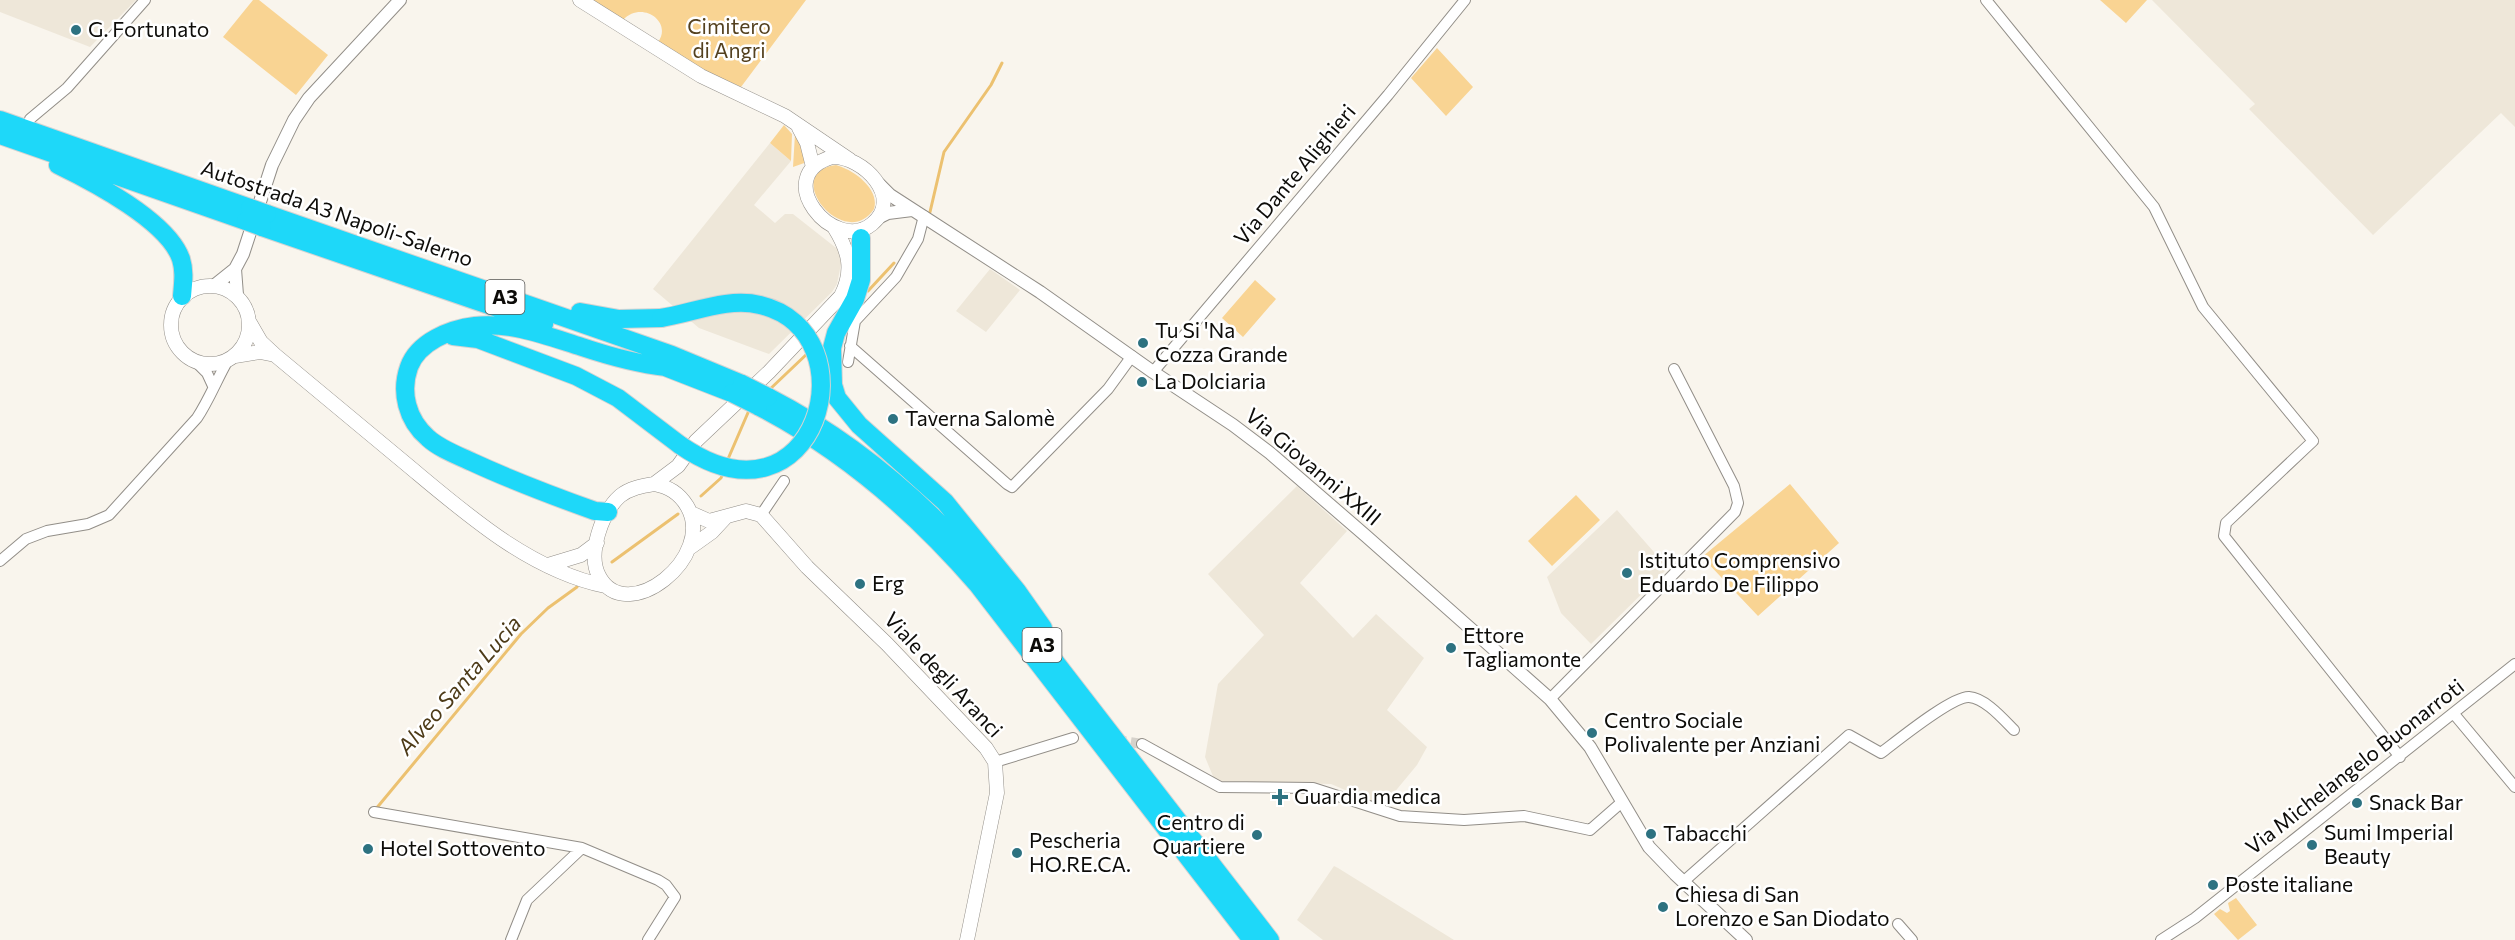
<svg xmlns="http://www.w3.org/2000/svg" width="2515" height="940" font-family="Commissioner,sans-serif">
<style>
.built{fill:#eee7d9}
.green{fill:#f9d493}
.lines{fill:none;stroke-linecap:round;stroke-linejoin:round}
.stream{stroke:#ecc170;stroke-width:3}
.minor-tunnel{stroke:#d6d2cb;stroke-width:10;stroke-dasharray:10 5;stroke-linecap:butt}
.minor-casing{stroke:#928e88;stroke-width:12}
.tertiary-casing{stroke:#928e88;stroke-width:14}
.secondary-casing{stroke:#928e88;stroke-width:15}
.motorway-casing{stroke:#d3d3d3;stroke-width:20}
.minor{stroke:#fff;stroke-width:10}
.tertiary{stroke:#fff;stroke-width:12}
.secondary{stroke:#fff;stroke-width:14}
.motorway{stroke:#1ed8f9;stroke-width:18}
.motorway-bridge-casing{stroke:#d3d3d3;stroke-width:20;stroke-linecap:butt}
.motorway-bridge{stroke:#1ed8f9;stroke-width:18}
.poi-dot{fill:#2d7281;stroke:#fff;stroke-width:2}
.labels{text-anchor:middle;stroke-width:5;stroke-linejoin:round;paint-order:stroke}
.shield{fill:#fff;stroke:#565553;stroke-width:1.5}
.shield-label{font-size:20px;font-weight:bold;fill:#0d0c09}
.park-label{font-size:21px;fill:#54411f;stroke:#fff}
.poi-label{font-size:21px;fill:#0d0c09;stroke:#fff;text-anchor:start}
.street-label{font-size:21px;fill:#0d0c09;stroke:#fff}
.water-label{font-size:22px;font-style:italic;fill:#4d3b18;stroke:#fff}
</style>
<rect width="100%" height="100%" fill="#f9f5ed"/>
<path class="built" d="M0 0H136L90 47 0 12Z
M2152 0H2515V127L2501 113 2373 235 2249 109 2255 104Z
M770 143 791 161 754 205 775 223 785 214H793L840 251 841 264 837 284 832 292 769 354 699 328 653 289Z
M990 269 1020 290 986 332 956 311Z
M1297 486 1347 531 1300 583 1353 638 1376 614 1424 658 1387 710 1427 747 1417 765 1383 806 1331 784 1215 781 1205 757 1218 684 1264 635 1208 574Z
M1617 510 1668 568 1591 644 1561 613 1547 577Z
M1334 866 1338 868 1454 940H1323L1297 920Z"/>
<path class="green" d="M253 0H259L328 55 296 95 223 37Z
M591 0H806L741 87 706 71 658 42C673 22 642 0 623 20Z
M2100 0H2147L2126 23Z
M1437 48 1473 87 1446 116 1411 78Z
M784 125 792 134 791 161 770 143Z
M795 134 804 146 807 162 793 167Z
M836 165C854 170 880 189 874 209 845 253 779 173 836 165Z
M1255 280 1276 299 1243 337 1222 318Z
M1790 484 1839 543 1758 616 1702 557Z
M1576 495 1600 520 1552 566 1528 541Z
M2236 898 2257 925 2238 940 2214 914 2220 909 2227 913 2230 911 2228 903Z"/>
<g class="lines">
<path class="stream" d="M930 212 944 152 991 85 1002 63
M868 291 894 263
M768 391 809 352
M728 459 750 408
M701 496 721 478 724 471
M612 562 678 514
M375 810 521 634 548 608 577 587"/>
<path class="minor-tunnel" d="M1116 740 1142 744"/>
<defs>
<path id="minor" d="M1986 0 2154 207 2203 307 2313 441 2226 523 2224 536 2400 757
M30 119 67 88 145 0
M850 346 1007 484 1012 487 1108 389 1132 356
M196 362 207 373 213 386
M848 362 855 321 896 277 918 239 924 216
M1153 372 1388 95 1465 0
M761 515 784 481
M0 561 26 539 47 531 88 524 109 515 197 418C209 400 217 379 228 360
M1550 699 1735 512 1738 503 1734 486 1674 369
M2454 714 2515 787
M1142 744 1220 787 1313 788 1400 816 1464 820 1524 816 1590 830 1622 802
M995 762 1073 738
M374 812 582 848 658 880 666 885 675 897 648 940
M1683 882 1849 735 1881 753C1897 741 1952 696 1969 697 1985 698 2003 719 2014 730
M1898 924 1912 940
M511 940 527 900 582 848
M2161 940 2195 918 2515 664"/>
<path id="tertiary" d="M879 184 890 195 1040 292 1153 372 1233 425 1270 453 1366 536 1550 699 1590 747 1649 847 1675 874 1746 940
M878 218 888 213 912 210
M235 269 237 295
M215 285 235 269 243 254 272 165 294 120 309 98 400 0"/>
<path id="secondary" d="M580 0 701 76 785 116 850 160
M799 128 807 143 813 167
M832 157C863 156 904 198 872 224 834 255 769 176 832 157Z
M171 325a39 39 0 1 1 78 0a39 39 0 1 1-78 0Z
M250 323 261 342 275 355C318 391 362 427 405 463 464 512 528 570 605 586
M235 356 260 352 275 355
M654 484 678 466 696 441 769 372 841 296C854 270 849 251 834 227
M654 484C669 487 679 493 687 506 717 557 626 628 599 576 587 554 602 512 620 496 630 488 642 486 654 484Z
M691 513 709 521 746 511 761 515 807 567 887 644 986 748 995 762 997 793 967 940
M691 547 712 532 725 518
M548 565 581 555 597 543"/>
<path id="motorway" d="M0 120 250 208
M0 135 246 221
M58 165C93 182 168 221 181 259 185 272 183 283 182 296
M267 214 672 355 742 384
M262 227 544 324
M861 238V280L855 299 836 333 832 348 833 385 837 398 859 425 945 502 1017 591 1043 628
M580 312 619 319 661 318
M453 336 478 339 576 376 618 398 680 445
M655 363 732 393
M768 397C861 445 940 515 1005 597L1270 940
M758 406C843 450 916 513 978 585L1252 940
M608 512 595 511C553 496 511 480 472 462 457 455 440 449 428 438 407 420 400 392 409 367 418 342 450 329 475 326 513 322 547 336 582 347 609 356 638 364 666 367"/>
</defs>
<use href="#minor" class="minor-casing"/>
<use href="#tertiary" class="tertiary-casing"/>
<use href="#secondary" class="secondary-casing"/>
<use href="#motorway" class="motorway-casing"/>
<use href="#minor" class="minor"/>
<use href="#tertiary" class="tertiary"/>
<use href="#secondary" class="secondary"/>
<use href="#motorway" class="motorway"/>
<defs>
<path id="motorway-bridge" d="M250 208 267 214
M246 221 262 227
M661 318C693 313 728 297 760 305 874 332 817 540 680 445
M742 384 768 397
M732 393 758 406"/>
</defs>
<use href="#motorway-bridge" class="motorway-bridge-casing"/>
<use href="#motorway-bridge" class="motorway-bridge"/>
</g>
<g class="poi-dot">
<circle cx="76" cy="30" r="6"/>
<circle cx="1143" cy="343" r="6"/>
<circle cx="1142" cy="382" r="6"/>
<circle cx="893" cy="419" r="6"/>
<circle cx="1627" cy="573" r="6"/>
<circle cx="860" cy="584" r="6"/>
<circle cx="1451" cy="648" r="6"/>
<circle cx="1592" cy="733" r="6"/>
<path d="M1277 788h6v6h6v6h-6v6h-6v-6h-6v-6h6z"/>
<circle cx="2357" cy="803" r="6"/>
<circle cx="1651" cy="834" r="6"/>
<circle cx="1257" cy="835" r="6"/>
<circle cx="2312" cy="845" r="6"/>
<circle cx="368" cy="849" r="6"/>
<circle cx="1017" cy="853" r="6"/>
<circle cx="2213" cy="885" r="6"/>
<circle cx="1663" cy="907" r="6"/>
</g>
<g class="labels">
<g class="shield">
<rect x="485.5" y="280" width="39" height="34" rx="4.5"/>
<rect x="1022.5" y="628" width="39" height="34" rx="4.5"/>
</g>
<g class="shield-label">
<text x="505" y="304">A3</text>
<text x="1042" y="652">A3</text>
</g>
<g class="park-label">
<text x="729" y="34">Cimitero<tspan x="729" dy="24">di Angri</tspan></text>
</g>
<g class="poi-label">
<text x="88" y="37">G. Fortunato</text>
<text x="1155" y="338">Tu Si 'Na<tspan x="1155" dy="24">Cozza Grande</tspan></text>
<text x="1154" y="389">La Dolciaria</text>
<text x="905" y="426">Taverna Salomè</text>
<text x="1639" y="568">Istituto Comprensivo<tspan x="1639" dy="24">Eduardo De Filippo</tspan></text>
<text x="872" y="591">Erg</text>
<text x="1463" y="643">Ettore<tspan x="1463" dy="24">Tagliamonte</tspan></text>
<text x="1604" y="728">Centro Sociale<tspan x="1604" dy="24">Polivalente per Anziani</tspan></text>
<text x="1294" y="804">Guardia medica</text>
<text x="2369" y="810">Snack Bar</text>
<text x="1245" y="830" text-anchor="end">Centro di<tspan x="1245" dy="24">Quartiere</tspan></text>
<text x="2324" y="840">Sumi Imperial<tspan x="2324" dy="24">Beauty</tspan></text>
<text x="1663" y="841">Tabacchi</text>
<text x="1029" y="848">Pescheria<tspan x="1029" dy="24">HO.RE.CA.</tspan></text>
<text x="380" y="856">Hotel Sottovento</text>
<text x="2225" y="892">Poste italiane</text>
<text x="1675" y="902">Chiesa di San<tspan x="1675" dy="24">Lorenzo e San Diodato</tspan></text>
</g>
<g class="street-label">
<text transform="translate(1295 175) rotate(-50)" y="7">Via Dante Alighieri</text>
<text transform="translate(337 214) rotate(19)" y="7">Autostrada A3 Napoli-Salerno</text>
<text transform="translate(1313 467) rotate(40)" y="7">Via Giovanni XXIII</text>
<text transform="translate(943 675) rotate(47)" y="7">Viale degli Aranci</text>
<text transform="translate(2355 767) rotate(-38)" y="7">Via Michelangelo Buonarroti</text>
</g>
<g class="water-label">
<text transform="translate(459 685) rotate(-49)" y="8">Alveo Santa Lucia</text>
</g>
</g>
</svg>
